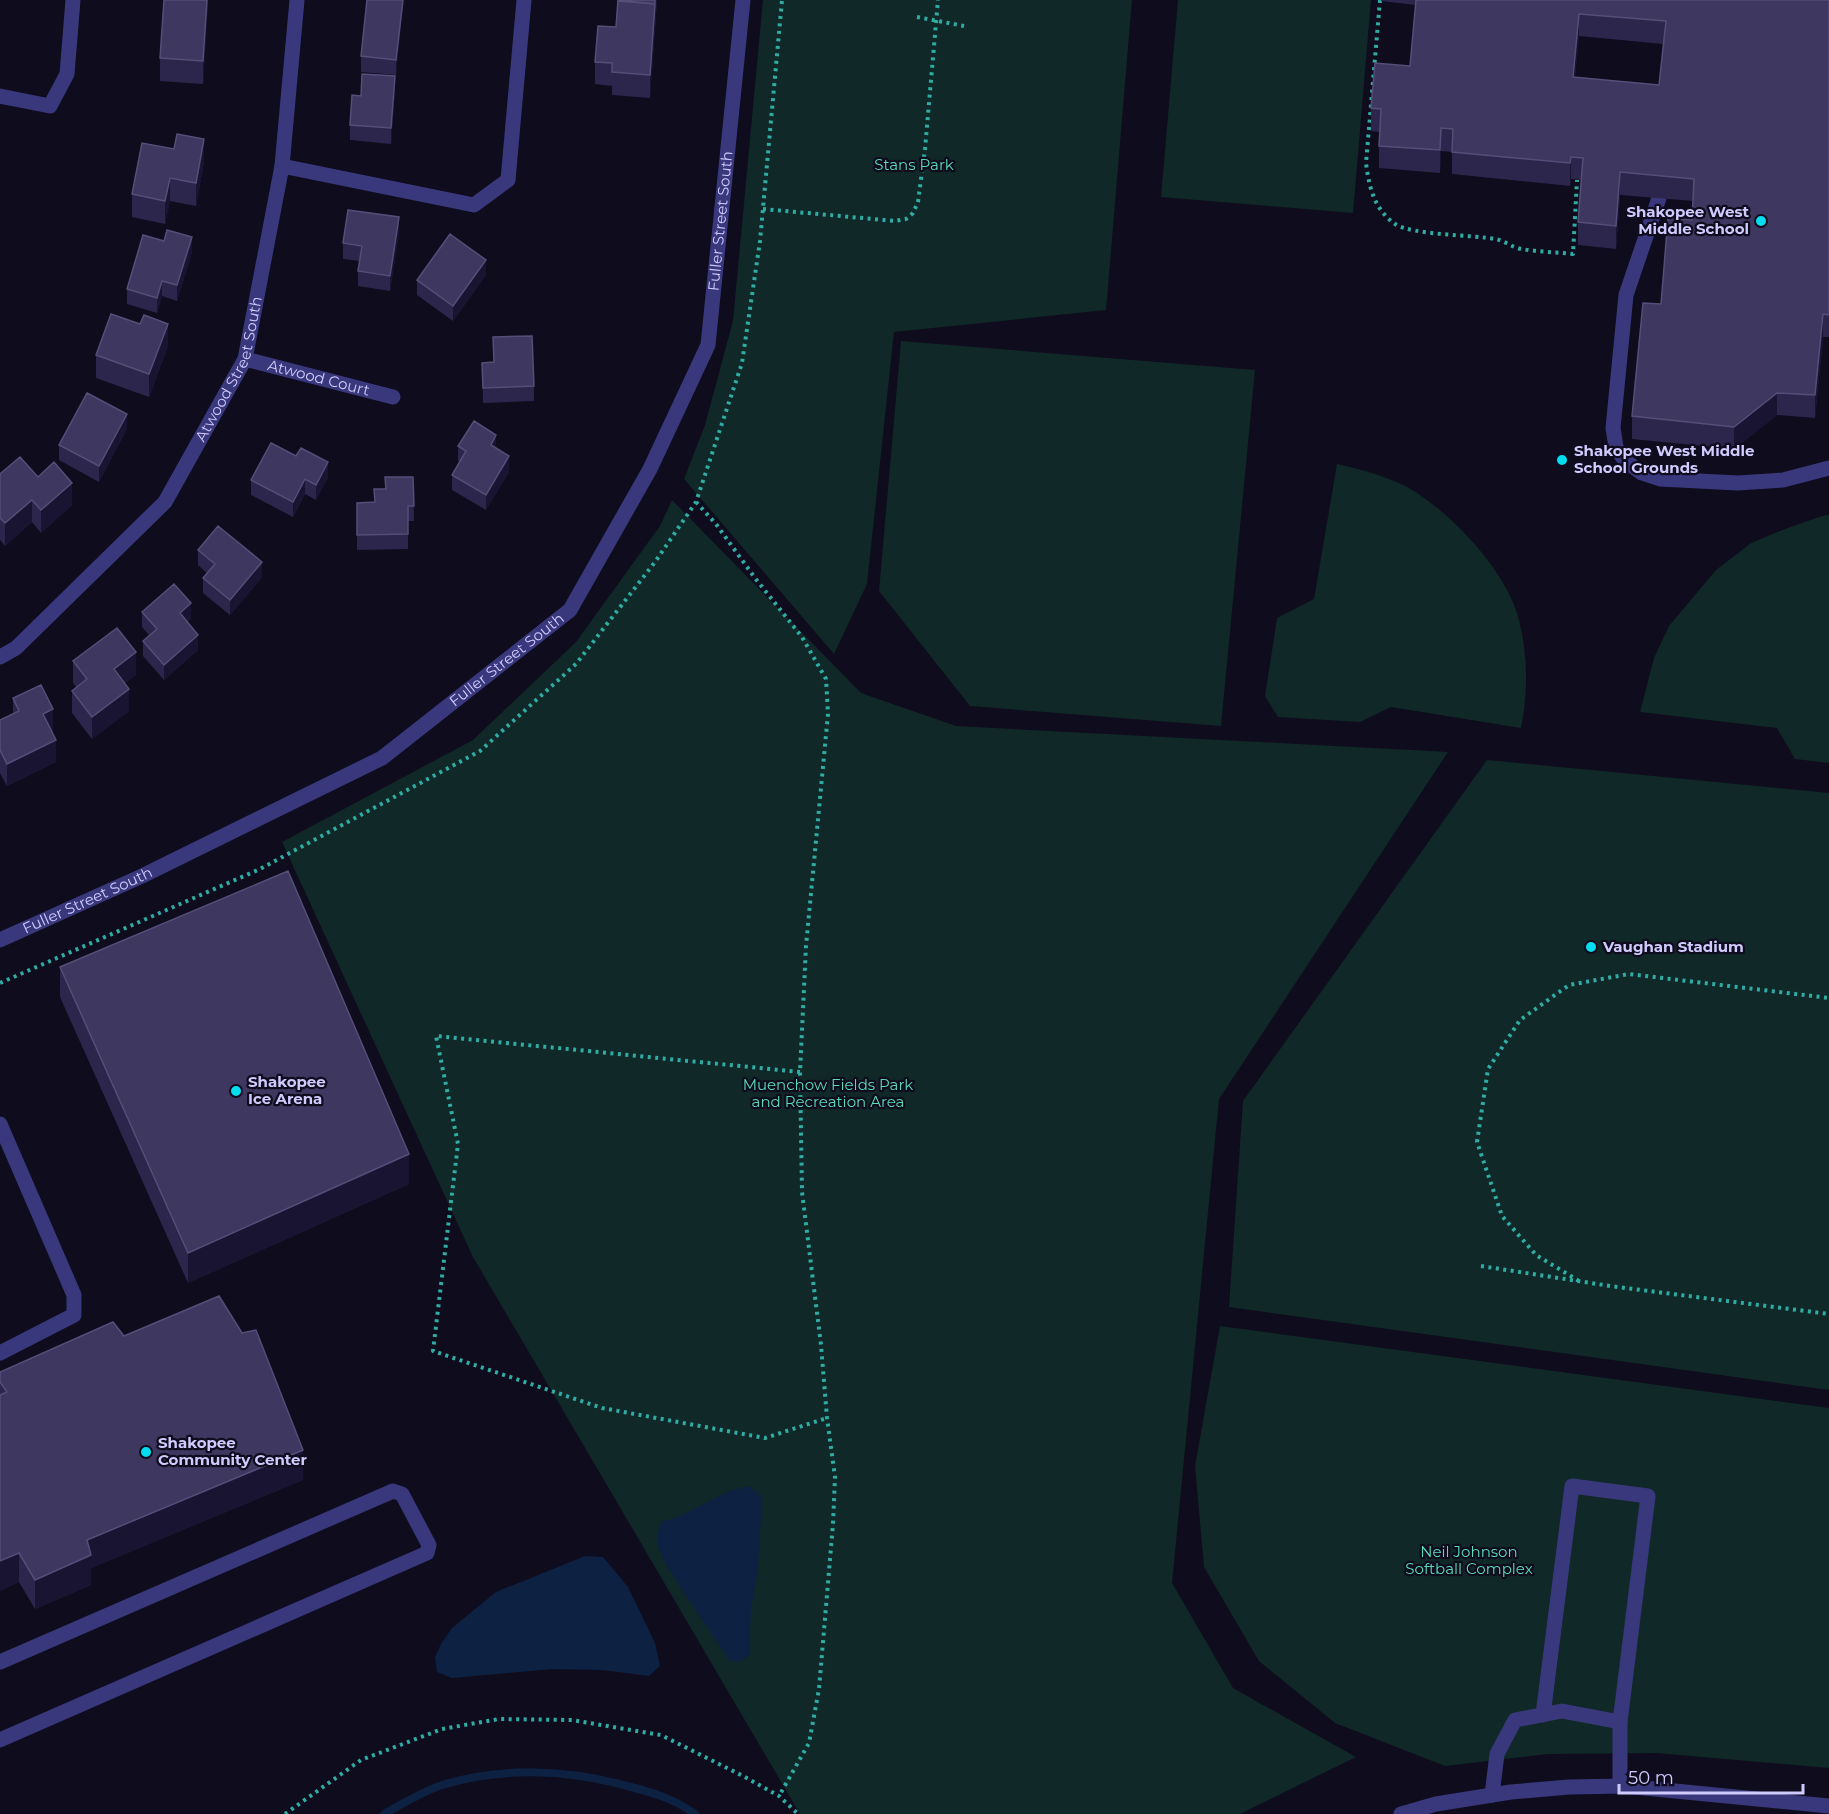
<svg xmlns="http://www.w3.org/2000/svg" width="1829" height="1814" font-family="Montserrat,sans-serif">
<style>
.green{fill:#102827}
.water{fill:#0d2242}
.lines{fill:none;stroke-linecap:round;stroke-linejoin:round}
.stream{stroke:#0d2242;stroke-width:8}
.path{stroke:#2fada4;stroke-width:4;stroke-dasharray:3 4.5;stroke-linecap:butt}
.minor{stroke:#3a387d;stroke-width:15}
.wall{fill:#2c254c;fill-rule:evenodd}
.shaded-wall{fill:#191432}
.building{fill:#3e375f;stroke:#554e78;stroke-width:1.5;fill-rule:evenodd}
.poi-dot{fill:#04ddf0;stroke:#0f0c1e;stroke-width:2}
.labels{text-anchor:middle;stroke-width:4.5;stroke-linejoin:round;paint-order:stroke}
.park-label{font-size:15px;fill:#59dcb9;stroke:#0f0c1e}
.poi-label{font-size:15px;font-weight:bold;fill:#d0cbfe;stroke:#0f0c1e;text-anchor:start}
.street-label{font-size:15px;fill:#d0cbfe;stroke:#0f0c1e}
</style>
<rect width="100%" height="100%" fill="#0f0c1e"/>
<path class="green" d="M763 0H1132L1106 310 894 332 867 584 834 654 684 479 705 425 733 321Z
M1178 0H1371L1353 213 1161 197Z
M901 341 1255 370 1221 726 970 706 879 591Z
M1337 464C1363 470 1391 477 1414 491 1455 517 1507 572 1519 620 1528 655 1528 694 1521 728L1391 707 1360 722 1278 717 1265 696 1277 618 1314 599Z
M672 500 861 693 956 726 1448 752 1219 1099 1172 1583 1233 1688 1356 1757 1240 1814H800L473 1257 282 842 473 740 576 642 660 526Z
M1829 515V763L1795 759 1777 728 1640 712 1654 658 1669 626 1716 570 1751 543 1785 529 1822 516Z
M1487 760 1829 793V1390L1229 1307 1243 1101Z
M1220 1326 1829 1408V1768L1656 1753 1548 1754 1445 1766 1335 1723 1259 1661 1204 1567 1195 1466Z"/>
<path class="water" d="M749 1486 762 1497 758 1569 751 1609 749 1656C742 1661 738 1663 729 1660L678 1584 663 1559 657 1543 658 1531 663 1521C694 1515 715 1492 749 1486Z
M585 1556 603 1557 628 1587 655 1643 660 1666 649 1676 602 1670 553 1669 452 1678 437 1672 435 1657 441 1644 452 1628 496 1592Z"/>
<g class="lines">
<path class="stream" d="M384 1814C403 1803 422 1792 442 1785 502 1767 567 1769 627 1786 651 1792 675 1799 695 1814"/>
<path class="path" d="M1380 0 1366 163C1369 187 1374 209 1395 224 1411 235 1473 235 1496 239 1505 241 1513 248 1522 249 1538 252 1556 252 1573 254L1577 180
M917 17 964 26
M763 209 895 221 906 219 913 213 918 202 925 149 938 0
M696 502 716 524 755 578 802 637 826 679 828 714 806 946 800 1072 802 1192 821 1345 827 1418 835 1477 833 1524 819 1689 809 1743 779 1796
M0 983 260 869 480 751 576 664 655 562 696 502 742 363 760 241 782 0
M800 1072 436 1036 458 1144 433 1351 602 1408 765 1438 827 1418
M1481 1266 1610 1286 1829 1314
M1579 1281 1536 1255 1502 1216 1477 1142 1488 1069 1520 1020 1569 985 1629 974 1829 998
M285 1814 361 1760 442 1729 499 1719 572 1720 661 1735 743 1776 779 1796 798 1814"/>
<g class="minor">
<path d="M0 96 50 106 67 74 73 0"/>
<path d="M282 166 474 205 508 180 524 0"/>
<path d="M1659 198 1626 295 1613 428 1616 447 1625 461 1642 473 1660 479 1738 483 1783 480 1829 468"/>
<path id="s1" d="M245 359 393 397"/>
<path id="s2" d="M0 657 16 648 165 502 245 359 282 166 297 0"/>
<path id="s3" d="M0 940 142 876 382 758 570 610 650 469 708 345 743 0"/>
<path d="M0 1124 74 1295V1315L0 1353"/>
<path d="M0 1662 393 1491 402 1494 429 1545 427 1553 0 1740"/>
<path d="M1543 1715 1572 1486 1648 1496 1620 1722"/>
<path d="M1492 1795 1497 1754 1515 1720 1562 1711 1620 1722V1786"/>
<path d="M1401 1814 1436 1804 1511 1792 1569 1787 1624 1786 1829 1806"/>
</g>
</g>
<path class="wall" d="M208 0 203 84 160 81V58Z
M403 0 396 75 361 72V56Z
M617 0H657L650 98 612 95V86L595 84V62L616 27Z
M1381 0H1829V337H1823L1815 418 1777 415 1734 449 1632 439V416L1661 304 1692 220 1693 201 1620 195 1616 249 1578 245V222L1581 180 1571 179 1570 186 1452 174V152L1441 151 1440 173 1379 168V132L1371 131V108L1410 66 1416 5 1381 1ZM1579 36 1663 44 1659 85 1575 77Z
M395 91 391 144 350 140V125L361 96Z
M204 162 196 206 170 201 165 224 132 217V194Z
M399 232 390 291 358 286V271L360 261 343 259V243Z
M192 252 177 301 162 296 157 313 127 304V289Z
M486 275 453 321 417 295V280Z
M140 324 168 346 149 397 96 378V355Z
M482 363 534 386V401L483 403Z
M127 429 99 482 59 460V445Z
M458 446 496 448 509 472 486 510 452 490V475L460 462 458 461Z
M0 474 38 477 72 505 41 533 32 522 5 546 0 540Z
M328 477 316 500 305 494 293 517 251 495V480Z
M413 477 414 521H408V549L357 550V503L374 502 385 489Z
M198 550 262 577 230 615 203 593V578L207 573 198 565Z
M142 612 191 618 187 622 198 650 164 680 143 656V641L149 635 142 627Z
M73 661 136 675 124 683 129 711 92 739 72 713V691L76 687 73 683Z
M13 698 53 732H52L56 762 7 786 0 773V720L13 714Z
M60 967 409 1184 188 1283 60 997Z
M124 1336 303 1480 91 1568V1585L35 1609 19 1582 0 1591V1372Z"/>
<path class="shaded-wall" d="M207 0H208V9L203 84V61Z
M403 0V8L396 75V60Z
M655 0H657L650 98V75Z
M1579 14V36L1573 99V77Z
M395 76V91L391 144V128Z
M1441 128V151L1440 173V150Z
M204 139V162L196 206V183Z
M1571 157V179L1570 186V163Z
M1620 172V195L1616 249V226Z
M170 178V201L165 224V201Z
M399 217V232L390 291V276Z
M192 237V252L177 301V285Z
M486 260V275L453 321V306Z
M162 281V296L157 313V298Z
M1823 314V337L1815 418V395Z
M168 324V346L149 397V374Z
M1777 393V415L1734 449V427Z
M127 414V429L99 482V466Z
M496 435V450L491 445Z
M509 456V472L486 510V495Z
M328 462V477L316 500V485Z
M305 479V494L293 517V502Z
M72 483V505L41 533V510Z
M32 500V522L5 546V523Z
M262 562V577L230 615V600Z
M191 603V618L180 628V613Z
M198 635V650L164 680V665Z
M136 652V675L114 692V669Z
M129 689V711L92 739V717Z
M53 709V732L43 737V714Z
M56 740V762L7 786V764Z
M409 1154V1184L188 1283V1253Z
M303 1450V1480L91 1568V1585L35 1609V1580L87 1540Z
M19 1553V1582L0 1591V1561Z"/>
<path class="building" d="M164 0H207L203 61 160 58Z
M367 0H403L396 60 361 56Z
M617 0H655V4Z
M1416 0H1829V315L1823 314 1815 395 1777 393 1734 427 1632 416 1643 303 1661 304 1668 218 1692 220 1694 179 1620 172 1616 226 1578 222 1583 158 1571 157 1570 163 1452 152 1453 129 1441 128 1440 150 1379 146 1381 109 1371 108 1375 63 1410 66ZM1579 14 1666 21 1659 85 1573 77Z
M618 1 655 4 650 75 612 72V63L595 62 598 26 616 27Z
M362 74 395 76 391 128 350 125 352 95 361 96Z
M177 134 204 139 196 183 170 178 165 201 132 194 142 143 174 149Z
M348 210 399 217 390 276 358 271 362 246 343 243Z
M167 230 192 237 177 285 162 281 157 298 127 289 143 235 164 241Z
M450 234 486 260 453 306 417 280Z
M111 314 140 324 144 315 168 324 149 374 96 355Z
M532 336 534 386 483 388 482 363 494 362 493 337Z
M87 393 127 414 99 466 59 445Z
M474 421 496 435 491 445 509 456 486 495 452 475 466 451 458 446Z
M271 443 296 456 301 448 328 462 316 485 305 479 293 502 251 480Z
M20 457 38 477 54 462 72 483 41 510 32 500 5 523 0 518V474Z
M385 477H413L414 506H408V534L357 535V503L375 502 374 489H386Z
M218 526 262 562 230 600 203 578 215 564 198 550Z
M174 584 191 603 180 613 198 635 164 665 143 641 157 629 142 612Z
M117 628 136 652 114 669 129 689 92 717 72 691 87 679 73 661Z
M41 685 53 709 43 714 56 740 7 764 0 750V720L19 711 13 698Z
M288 871 409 1154 188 1253 60 967Z
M219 1296 242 1333 256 1330 303 1450 87 1540 91 1555 35 1580 19 1553 0 1561V1395L7 1392 0 1382V1372L113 1322 124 1336Z"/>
<g class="poi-dot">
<circle cx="1761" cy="221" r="6"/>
<circle cx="1562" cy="460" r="6"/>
<circle cx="1591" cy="947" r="6"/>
<circle cx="236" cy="1091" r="6"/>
<circle cx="146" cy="1452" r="6"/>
</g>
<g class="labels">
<g class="park-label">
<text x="914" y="170">Stans Park</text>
<text x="828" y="1090">Muenchow Fields Park<tspan x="828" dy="17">and Recreation Area</tspan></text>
<text x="1469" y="1557">Neil Johnson<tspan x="1469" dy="17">Softball Complex</tspan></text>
</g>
<g class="poi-label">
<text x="1749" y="217" text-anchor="end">Shakopee West<tspan x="1749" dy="17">Middle School</tspan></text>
<text x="1574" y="456">Shakopee West Middle<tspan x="1574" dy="17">School Grounds</tspan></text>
<text x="1603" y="952">Vaughan Stadium</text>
<text x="248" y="1087">Shakopee<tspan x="248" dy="17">Ice Arena</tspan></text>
<text x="158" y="1448">Shakopee<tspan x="158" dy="17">Community Center</tspan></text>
</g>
<g class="street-label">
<text dy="5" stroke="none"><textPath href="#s3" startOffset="1086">Fuller Street South</textPath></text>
<text dy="5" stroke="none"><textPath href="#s2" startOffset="376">Atwood Street South</textPath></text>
<text dy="5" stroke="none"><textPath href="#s1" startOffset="76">Atwood Court</textPath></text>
<text dy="5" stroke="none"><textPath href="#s3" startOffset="582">Fuller Street South</textPath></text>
<text dy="5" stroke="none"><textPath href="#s3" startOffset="96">Fuller Street South</textPath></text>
</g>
</g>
<path d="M1619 1784v9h184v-9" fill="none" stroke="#d0cbfe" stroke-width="3"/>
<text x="1628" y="1784" font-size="18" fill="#d0cbfe" stroke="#0f0c1e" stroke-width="4.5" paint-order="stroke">50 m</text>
</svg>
